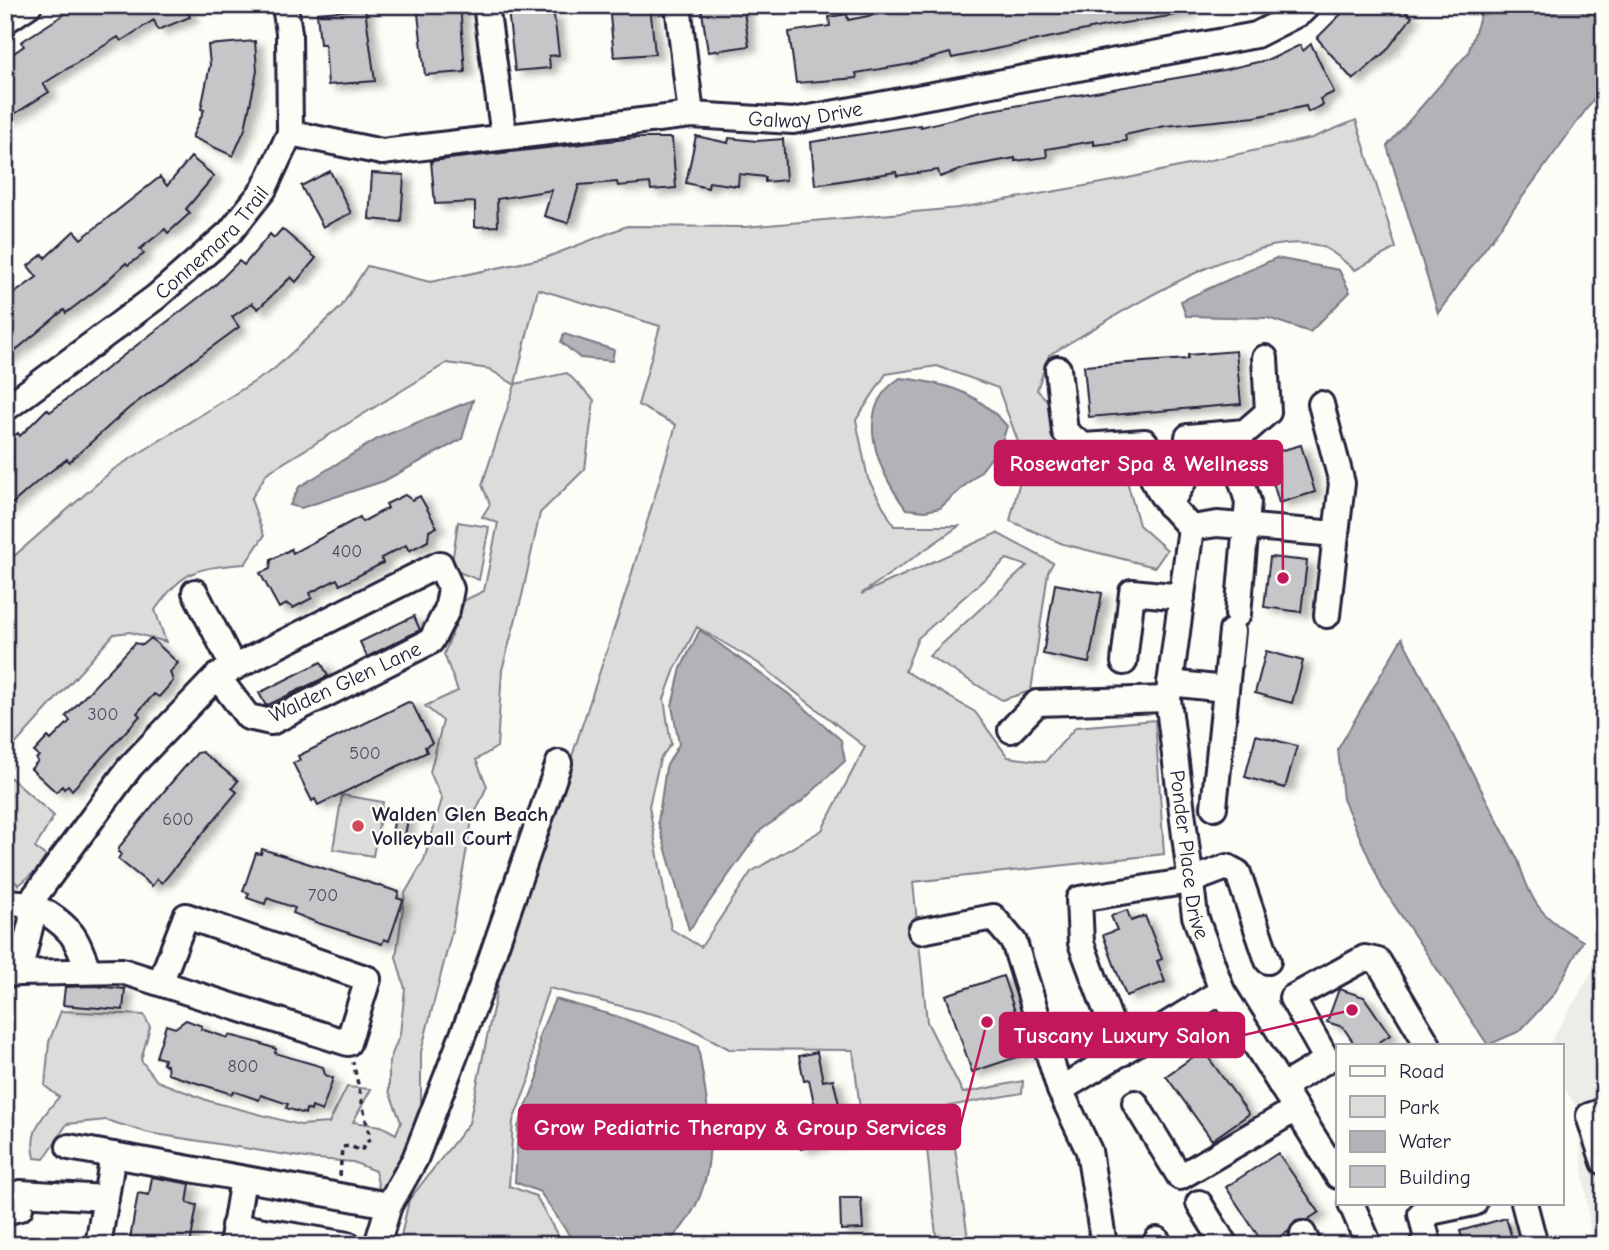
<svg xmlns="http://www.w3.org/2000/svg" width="1609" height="1250" font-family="'Comic Neue',sans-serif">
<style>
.built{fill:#ecece9}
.green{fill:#dddcdb;stroke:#807f8b;stroke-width:2;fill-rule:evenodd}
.water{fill:#b2b2b7;stroke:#787885;stroke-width:2}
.building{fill:#c6c6c8;stroke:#22223b;stroke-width:2;filter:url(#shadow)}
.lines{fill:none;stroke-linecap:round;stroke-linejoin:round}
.minor-casing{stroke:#22223b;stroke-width:30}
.path{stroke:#22223b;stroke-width:3.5;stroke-dasharray:5 5;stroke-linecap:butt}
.minor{stroke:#fdfcf7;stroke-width:24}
.poi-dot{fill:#d1495b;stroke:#fdfcf7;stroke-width:2.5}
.labels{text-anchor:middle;stroke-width:5;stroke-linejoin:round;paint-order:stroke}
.number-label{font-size:18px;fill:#4b4b5e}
.street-label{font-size:21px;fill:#22223b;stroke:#fdfcf7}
.poi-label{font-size:21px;font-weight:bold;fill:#22223b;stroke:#fdfcf7;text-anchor:start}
.leader{fill:none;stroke:#c2185b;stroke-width:2.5}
.callout-dot{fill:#c2185b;stroke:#fdfcf7;stroke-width:2.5}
.callout{fill:#c2185b;stroke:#c2185b;stroke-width:2.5}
.callout-label{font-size:23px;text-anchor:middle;font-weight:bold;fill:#fff}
</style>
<defs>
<filter id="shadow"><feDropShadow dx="8" dy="4.5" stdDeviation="3.5" flood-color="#0004"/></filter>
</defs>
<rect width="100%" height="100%" fill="#fdfcf7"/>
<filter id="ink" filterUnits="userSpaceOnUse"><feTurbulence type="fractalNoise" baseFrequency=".0143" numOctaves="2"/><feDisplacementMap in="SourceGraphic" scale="14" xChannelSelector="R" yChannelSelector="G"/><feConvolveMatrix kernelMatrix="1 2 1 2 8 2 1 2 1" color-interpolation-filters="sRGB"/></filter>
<g filter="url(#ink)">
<path class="built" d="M1604 951V1245H1592L1575 1105 1562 1084V1045H1549Z"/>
<path class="green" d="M1356 120 1396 248 1355 270C1345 263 1332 249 1320 246 1250 226 1110 320 1049 355L1037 390 1127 481 1139 525 1167 550 1155 567 1063 544 1010 521 1025 460 998 388 937 366 886 374 856 420 868 479 894 526H959L861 594 997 533 1053 563 1048 572 1031 691 1002 700 929 656 1027 566 1007 559 918 638 905 671 975 712 1008 757 1045 762 1076 727 1155 720 1164 854 913 882 927 1022 963 1093 1023 1081 1022 1093 949 1106 969 1245H937L923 1110 861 1118 853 1050 729 1049 676 1020 549 988 534 1031 531 1075 513 1121 509 1186 536 1196 563 1245H399L409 1200 469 1123 500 975 628 586 676 425 638 405 660 326 538 289 515 384 567 373 594 400 585 469 540 513 522 596 502 670 497 747 476 760 487 786 472 820 452 931 421 1052V1104L415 1145 390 1192H380L375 1171 353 1162 306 1158 149 1133 106 1120 67 1124 44 1159 35 1158C28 1131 42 1117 59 1097L45 1086 49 1042 61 1011 144 1015 150 1027 141 1060 157 1081 209 1101 300 1125 329 1123 347 1087 371 1089 353 1122 381 1126 396 1134 401 1122 389 1091V1062L400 1034 405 989 396 957 405 893 424 860 442 799 430 772 443 721 425 706 458 691 444 654 465 600 484 591 498 523 482 517 490 504 482 485 515 385 489 369 447 363 267 473 251 499 264 536 245 564C197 568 184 569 155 610L166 642 130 632 114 634 5 756V564L114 469 273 370 341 307 367 266 430 282 545 258 627 226 745 227 959 208 1119 180 1312 138ZM697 627 758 663 865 747 822 830 751 872 701 947 671 929 649 806 660 759 671 744 664 699 675 669Z
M458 522 489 527 479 580 451 569Z
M5 773 54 816 35 848 46 856 38 869 19 885 5 874Z
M342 795 383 802 373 856 333 849Z"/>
<path class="water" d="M1484 5H1604V85L1438 313 1387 146 1468 53Z
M1276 258 1339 270 1350 292 1310 332 1268 318 1186 316 1181 301Z
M564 334 614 350 612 361 580 358 561 342Z
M900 378C946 383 976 391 1007 426L1001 445 981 471 940 508 925 511 906 509C878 471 851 410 900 378Z
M473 400 462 439 384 481 301 508 290 505 299 487 379 438Z
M700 630 790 695 841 740 845 761 801 802 761 830 689 930 658 822 666 767 679 744 672 706 681 668Z
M1402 638 1518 860C1532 906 1542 918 1583 941L1554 994 1520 1031 1488 1045 1382 887 1343 799 1338 749Z
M555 999 616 1016 698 1046C710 1120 727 1190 665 1245H576L540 1192 515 1182 518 1127 538 1077 539 1036Z"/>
<path class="building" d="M79 5H185L190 17 158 30 154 20 121 41 118 37 43 84 49 92 5 120V59L24 46 21 42Z
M417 5H460L465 72 425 75Z
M609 5H650L655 54 614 57Z
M701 5H743L749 46 708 52Z
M923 5H927L928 9 940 5H1188L1189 13 1105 26 952 58 950 53 911 64 856 73 857 78 796 83 789 32 830 26 829 17 847 14 848 20Z
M1350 5H1397L1412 17 1386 51 1353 80 1317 38Z
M542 7V16L554 15 559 55 549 56 550 68 515 71 508 10Z
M365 9 375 81 328 85 325 44H320L317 13Z
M255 41 257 71 245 129 233 156 192 137 204 110 201 109 210 65 208 45Z
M1311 44 1334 92 1320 99 1323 105 1308 112 1306 106 1255 117 1165 126 1125 135 1126 141 1094 145V141L1046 149 1047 157 1015 161V158L971 166 940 177 938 170 897 176 896 172 815 185 811 142 921 125V127L985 111 1223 70 1271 59 1300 45 1303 51Z
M696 136 728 143 729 138 757 141 783 139 786 180 765 182V177L739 174 738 186 709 182 708 188 686 183Z
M635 138H672L676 188 651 190 650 183 618 186 617 182 579 185 568 223 544 216 552 190 497 199 498 226 475 227V202L435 204 431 161Z
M191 157 214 176 186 209 190 213 168 233 165 229 140 249 144 254 128 265 126 263 99 288 66 313 64 310 5 359V300L37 277 28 266 43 254 45 258 74 231 81 239 160 177 167 186Z
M330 171 351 213 323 227 301 186Z
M372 173 404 175 401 222 369 219Z
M282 229 316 258 296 282 291 277 258 309 252 303 232 317 239 327 129 408 69 462 67 459 38 481 5 510V465L13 457 5 442 18 433 20 436 47 409 50 412 215 285 239 261 244 265 270 234 274 238Z
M1236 351 1241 404 1089 417 1084 366 1188 359V355Z
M1301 445 1315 492 1279 503 1265 455Z
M405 495 412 500 420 496 437 527 429 531 428 541 409 551 406 545 381 558 383 563 340 585 337 579 310 593 312 598 293 608 287 604 279 608 260 573 270 569 271 560 291 549 293 553 360 517 362 522 388 508 386 504Z
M1270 557 1307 561 1301 612 1264 607Z
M1055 584 1102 593 1089 663 1043 654Z
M414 616 420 630 367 657 360 642Z
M151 638 178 663 170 672 173 681 159 697 154 694 137 713 140 716 72 790 68 785 64 789 62 786 56 792 31 769 38 761 36 759 39 756 34 752 48 737 51 740 70 721 66 716 135 643 143 645Z
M1266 651 1303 661 1292 703 1255 693Z
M321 662 328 676 266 706 259 693Z
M408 702 412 703 432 743 425 747 427 752 318 805 315 799 312 801 293 763 300 760 298 756Z
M1256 735 1297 746 1285 788 1245 777Z
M202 752 238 781 232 788 237 792 162 883 157 879 152 886 118 859 121 854 118 852 120 846 170 784 197 753Z
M396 811 409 814 405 835 392 833Z
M262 849 399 892 397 898 403 900 389 941 384 939 382 944 318 923 293 913 295 908 267 898 265 904 247 898 249 893 243 891 256 853 261 854Z
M1127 910 1131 921 1145 916 1162 959 1157 961 1165 982 1126 996 1103 935 1117 930 1111 916Z
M1003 976 1029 1053 972 1072 946 995Z
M95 986 125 989 123 1010 63 1005 65 987Z
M1339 989 1364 997 1390 1035 1375 1045H1355L1343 1027 1327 1022Z
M186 1020 202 1026 201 1029 228 1038 229 1035 256 1042 276 1049 275 1053 323 1067 325 1075 333 1078 322 1111 312 1107 311 1111 306 1109 305 1114 286 1108 288 1104 261 1095 259 1100 233 1091 232 1094 168 1074 167 1065 163 1064 164 1059 156 1057 166 1025 175 1028Z
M1203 1050 1249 1114 1212 1140 1166 1076Z
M817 1052 823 1081 833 1079 847 1138 801 1149 794 1122 817 1116 809 1080 804 1081 799 1056Z
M1278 1153 1319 1212 1307 1220 1296 1221 1288 1232 1264 1245 1226 1187Z
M152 1177 190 1184 187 1203 197 1205 190 1245H129L138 1193 149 1195Z
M840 1198H861L863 1229 841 1230Z
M1506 1218 1514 1245H1464L1460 1231Z"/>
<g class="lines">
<defs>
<g id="minor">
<path d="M486 5 504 137"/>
<path d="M678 5 691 115"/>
<path d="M5 21 29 5"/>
<path id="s1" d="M290 133 382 152 691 115 793 121 1256 35 1301 12 1308 5"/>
<path id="s2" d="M1058 369 1065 432 1084 446 1145 442C1149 486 1162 497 1191 528L1168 699 1195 916 1222 991 1338 1176"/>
<path id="s3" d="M5 409 156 297 230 232 264 189 290 133 289 33 285 5"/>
<path d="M1169 505 1191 469 1188 437 1245 432 1268 412 1265 358"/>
<path d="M1191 528 1217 524 1336 534 1342 483 1321 404"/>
<path d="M195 592 234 668"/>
<path d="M1238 614 1248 502 1238 469"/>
<path d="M1327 615 1336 534"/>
<path d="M1124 662 1132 592 1182 597"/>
<path d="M1170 683 1225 689"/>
<path d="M1011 730 1037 703 1168 699"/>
<path d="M1214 807 1232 631"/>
<path d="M5 904C26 897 55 916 69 931 78 940 83 959 89 971"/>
<path d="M921 931 993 917 1014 942 1060 1090 1089 1151 1104 1245"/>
<path d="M19 973 122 971 348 1043 368 979 186 916 161 981"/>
<path d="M5 974 19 973 32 919 29 904 130 767 217 676 440 564 451 589 447 610 431 641 271 722 248 717 217 676"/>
<path d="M1122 1053 1081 943 1079 899 1190 881 1227 867 1238 873 1268 961"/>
<path d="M1282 1087 1327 1060 1292 998 1365 958 1378 961 1428 1045"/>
<path d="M1060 1090 1222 991"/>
<path d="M1135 1103 1180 1177 1296 1109"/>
<path d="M1604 1111 1589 1116 1604 1162"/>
<path d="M69 1147 389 1205"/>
<path d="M20 1193 106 1198"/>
<path d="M1199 1203 1225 1245"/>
<path d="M1351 1203 1369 1245"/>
<path d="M1524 1203 1535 1245"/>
<path d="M5 1212 20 1208"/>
<path d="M234 1226 349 1245"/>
<path d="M1303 1234 1308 1245"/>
<path d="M1157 1240 1160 1245"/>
<path d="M98 1245 113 1155"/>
<path d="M232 1245 243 1179"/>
<path d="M377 1245 389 1205 415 1159 481 988 559 763"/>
<path d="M1422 1245 1428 1243 1421 1214 1474 1203"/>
</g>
</defs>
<use href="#minor" class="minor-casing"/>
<path class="path" d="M340 1176 342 1147 350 1146 361 1151 370 1138 353 1062"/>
<use href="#minor" class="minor"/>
</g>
</g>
<circle class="poi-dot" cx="358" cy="826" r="7"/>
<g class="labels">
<g class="number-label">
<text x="347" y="557">400</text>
<text x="103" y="720">300</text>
<text x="365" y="759">500</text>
<text x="178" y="825">600</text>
<text x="323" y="901">700</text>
<text x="243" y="1072">800</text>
</g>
<g class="street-label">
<text dy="7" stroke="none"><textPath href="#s1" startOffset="520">Galway Drive</textPath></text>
<text dy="7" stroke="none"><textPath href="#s3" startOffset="266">Connemara Trail</textPath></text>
<text transform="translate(345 682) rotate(-25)" y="7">Walden Glen Lane</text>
<text dy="7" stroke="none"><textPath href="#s2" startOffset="578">Ponder Place Drive</textPath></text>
</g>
<g class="poi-label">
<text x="372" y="821">Walden Glen Beach<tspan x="372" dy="24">Volleyball Court</tspan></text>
</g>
</g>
<path class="leader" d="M1283 578L1282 463M1352 1010L1244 1035M987 1022L960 1127"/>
<g class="callout-dot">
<circle cx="1283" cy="578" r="7"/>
<circle cx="1352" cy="1010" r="7"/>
<circle cx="987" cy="1022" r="7"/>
</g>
<g class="callout">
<rect x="995" y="441" width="287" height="44" rx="7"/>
<rect x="1000" y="1013" width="244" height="44" rx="7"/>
<rect x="519" y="1105" width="441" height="44" rx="7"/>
</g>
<g class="callout-label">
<text x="1139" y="471">Rosewater Spa &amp; Wellness</text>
<text x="1122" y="1043">Tuscany Luxury Salon</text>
<text x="740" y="1135">Grow Pediatric Therapy &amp; Group Services</text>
</g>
<rect width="1609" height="1250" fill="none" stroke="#fdfcf7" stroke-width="28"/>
<rect x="14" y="14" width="1581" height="1222" fill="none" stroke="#22223b" stroke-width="2.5" filter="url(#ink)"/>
<rect x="1336" y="1044" width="228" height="161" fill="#fdfcf7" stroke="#a5a5ac" stroke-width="2"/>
<rect x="1350" y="1066" width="35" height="10" fill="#fdfcf7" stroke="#a5a5ac" stroke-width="2"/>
<text x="1399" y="1078" font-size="21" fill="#22223b">Road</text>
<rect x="1350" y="1096" width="35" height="21" fill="#dddcdb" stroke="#a5a5ac" stroke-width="2"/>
<text x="1399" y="1114" font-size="21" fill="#22223b">Park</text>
<rect x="1350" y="1131" width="35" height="21" fill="#b2b2b7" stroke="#a5a5ac" stroke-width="2"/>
<text x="1399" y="1148" font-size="21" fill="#22223b">Water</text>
<rect x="1350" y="1166" width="35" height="21" fill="#c6c6c8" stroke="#a5a5ac" stroke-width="2"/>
<text x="1399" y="1184" font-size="21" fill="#22223b">Building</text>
</svg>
